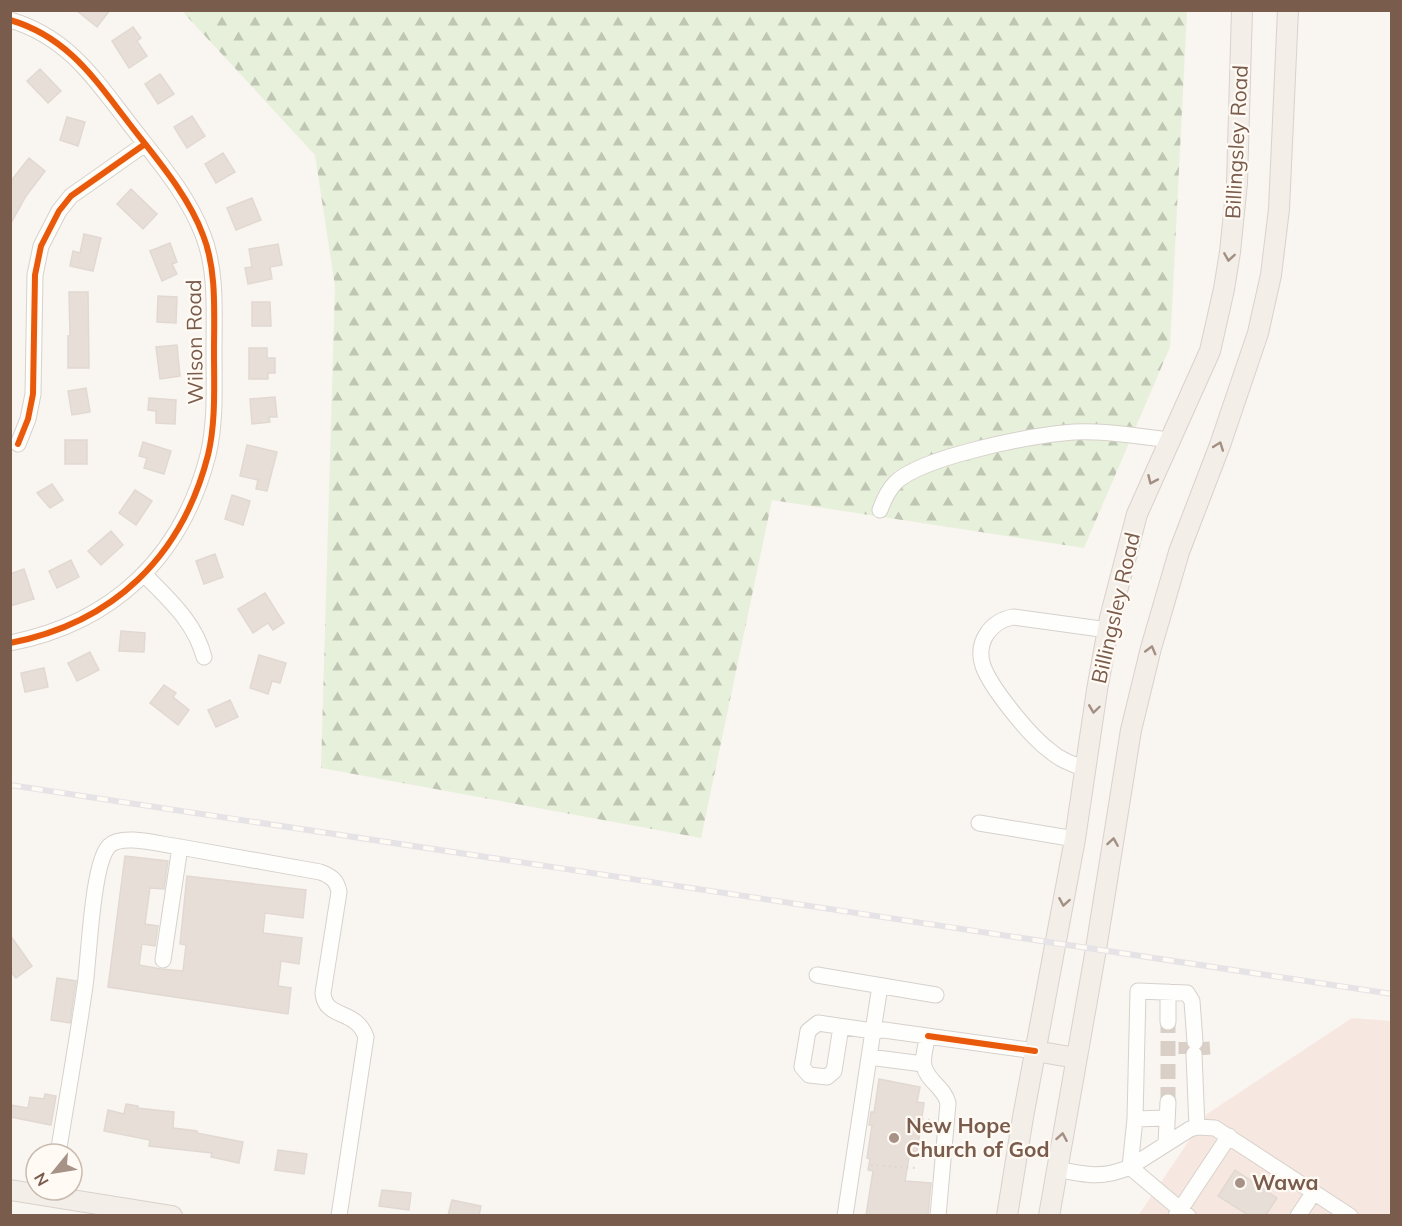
<svg xmlns="http://www.w3.org/2000/svg" width="1402" height="1226" font-family="Mulish,sans-serif">
<style>
.commercial{fill:#f6e8e1}
.forest{fill:url(#forest-firs)}
.building{fill:#e6ded7;stroke:#e2d8d2;stroke-width:1.5}
.lines{fill:none;stroke-linecap:round;stroke-linejoin:round}
.minor-tunnel{stroke:#d9cfc7;stroke-width:15;stroke-dasharray:15 8;stroke-linecap:butt}
.minor-casing{stroke:#d7d1cb;stroke-width:17}
.major-casing{stroke:#dad1cc;stroke-width:22}
.path{stroke:#dcd5d0;stroke-width:2;stroke-dasharray:1.5 4.5;stroke-linecap:butt}
.minor{stroke:#fefefd;stroke-width:15}
.major{stroke:#f3eee8;stroke-width:20}
.rail-casing{stroke:#e6e3e7;stroke-width:6}
.rail{stroke:#fffaf3;stroke-width:4;stroke-dasharray:11;stroke-linecap:butt}
.cycleway-casing{stroke:#fffaf3;stroke-width:10}
.cycleway{stroke:#e8590c;stroke-width:6}
.oneway{stroke:#a48f83}
.poi-dot{fill:#a69286;stroke:#fffaf3;stroke-width:2}
.labels{text-anchor:middle;stroke-width:4.5;stroke-linejoin:round;paint-order:stroke}
.street-label{font-size:21px;fill:#7a5c4d;stroke:#fffaf3}
.poi-label{font-size:21px;font-weight:bold;fill:#7a5c4d;stroke:#fffaf3;text-anchor:start}
</style>
<defs>
<pattern id="forest-firs" width="22" height="20" patternUnits="userSpaceOnUse" patternTransform="scale(1.5)"><rect width="22" height="20" fill="#e7f0db"/><path d="M5 1l3.5 6h-7zM16 11l3.5 6h-7z" fill="#c0c6b4"/></pattern>
</defs>
<rect width="100%" height="100%" fill="#f9f5f0"/>
<path class="commercial" d="M1352 1018 1391 1021V1215L1138 1216 1207 1114Z"/>
<path class="forest" d="M182 11H1187L1170 347 1084 548 772 500 701 838 321 768 335 286 315 155Z"/>
<path class="building" d="M76 10H110L97 27Z
M133 27 141 38 137 41 147 56 129 68 112 41Z
M40 69 61 91 48 103 27 81Z
M160 74 174 94 158 104 145 84Z
M192 116 205 136 187 148 174 127Z
M67 117 85 122 78 146 60 140Z
M223 153 235 172 216 183 205 164Z
M29 158 45 171 26 196 10 225V182Z
M131 189 157 214 143 229 117 204Z
M252 198 261 220 236 230 227 208Z
M84 234 101 238 93 271 70 266 73 251 80 253Z
M170 243 177 262 172 264 177 274 162 281 150 251Z
M278 244 282 265 270 267 272 279 248 284 245 268 252 267 249 249Z
M69 292H88L89 368H68V336H70Z
M158 296 177 297 176 323 157 322Z
M252 302H270L271 326H252Z
M177 345 180 376 160 379 156 347Z
M249 348H267V358H275V373H268V379H249Z
M86 388 90 412 72 415 68 391Z
M275 397 277 417H269L270 422 252 424 250 399Z
M149 398 176 400 175 424 156 423V411L148 410Z
M65 440H87V464H65Z
M143 442 171 451 164 474 144 468 147 458 139 456Z
M247 445 277 452 267 491 256 489 258 480 240 476Z
M52 484 63 500 50 508 37 493Z
M135 490 152 501 136 525 119 513Z
M232 495 250 501 243 525 225 519Z
M111 531 123 545 101 565 88 551Z
M215 554 223 577 204 584 196 561Z
M71 560 79 577 57 588 49 571Z
M24 569 34 599 10 606V574Z
M265 593 284 623 273 630 268 623 253 633 238 609Z
M121 631 145 633 144 652 119 651Z
M90 652 99 670 77 681 68 663Z
M259 655 286 663 280 683 272 681 268 694 250 688Z
M44 668 48 687 25 692 21 673Z
M164 685 176 693 173 697 189 710 178 725 150 703Z
M230 700 238 717 216 727 208 710Z
M125 856 168 861 164 889 150 888 145 924 158 926 155 946 142 944 139 965 161 969 183 971 186 945 180 944 187 876 306 890 303 918 265 913 263 933 302 938 299 964 281 961 278 986 291 988 288 1014 108 987Z
M10 935 32 966 16 978 10 971Z
M57 978 76 981 70 1023 51 1020Z
M879 1079 920 1087 917 1102 924 1103 917 1152 910 1151 905 1181 931 1183 928 1215H866L873 1171 868 1170 870 1159 867 1158 872 1125H869L871 1112H874Z
M45 1094 56 1096 51 1125 10 1117V1105L28 1108 30 1097 44 1099Z
M126 1104 138 1106 137 1108 174 1112 173 1128 197 1131V1133L243 1142 239 1163 211 1157 212 1153 149 1146 150 1140 104 1131 108 1110 124 1114Z
M278 1150 307 1154 304 1174 275 1170Z
M1235 1170 1277 1198 1266 1215H1248L1218 1196Z
M382 1190 411 1193 409 1210 379 1206Z
M452 1200 481 1206 479 1215H448Z"/>
<g class="lines">
<path class="minor-tunnel" d="M1202 1042 1203 1055
M1186 1054V1042
M1168 1102V1022"/>
<defs>
<path id="minor" d="M10 20C65 36 92 75 125 118 152 154 187 192 203 235 217 270 214 313 214 351 214 385 216 422 208 455 182 557 113 623 10 643
M18 444 28 419 33 394 35 275 41 246 59 211 71 196 145 144
M880 510C884 499 888 490 896 482 923 457 1025 437 1063 433 1098 429 1135 436 1169 440
M145 575C169 600 195 622 204 657
M1086 769C1072 764 1060 760 1049 750 1029 735 991 688 983 666 975 642 991 621 1013 617L1108 630
M979 823 1075 839
M163 960 180 847 320 872C331 876 337 880 339 892L323 993C325 1020 356 1008 366 1037L339 1216
M817 975 936 995
M1168 1022V992
M841 1027 834 1071 827 1077 809 1075 802 1067 808 1031 818 1023 873 1031 880 986
M928 1036C926 1045 922 1057 924 1066 927 1081 944 1087 948 1103L938 1216
M1194 1054 1197 1127
M869 1057 923 1064
M1135 1119 1167 1118
M1166 1144 1168 1102
M58 1154C67 1098 77 1042 85 986 89 959 92 863 109 846 122 833 162 845 180 847
M1130 1167 1135 1119 1138 991 1187 993 1192 1001 1195 1042
M1130 1167 1190 1129 1197 1127 1215 1128 1350 1216
M1057 1169C1085 1175 1103 1179 1130 1167L1188 1216
M845 1216 873 1031 884 1030 1035 1051
M1176 1216 1229 1136
M1298 1216 1314 1192"/>
<path id="major" d="M1035 1051 1076 1058
M10 1190 172 1216
M1007 1216 1023 1117 1075 839 1097 690 1110 618 1137 514 1210 351 1224 289 1230 252 1237 183 1242 10
M1049 1216 1096 949 1131 730 1151 648 1179 552 1220 445 1258 333 1271 275 1279 209 1288 10"/>
</defs>
<use href="#minor" class="minor-casing"/>
<use href="#major" class="major-casing"/>
<path class="path" d="M922 1119 931 1120
M920 1132 932 1133
M919 1143 931 1144
M916 1158 928 1159
M871 1165 915 1168
M1224 1216 1226 1211"/>
<use href="#minor" class="minor"/>
<use href="#major" class="major"/>
<defs>
<path id="rail" d="M10 785 1392 994"/>
</defs>
<use href="#rail" class="rail-casing"/>
<use href="#rail" class="rail"/>
<defs>
<path id="cycleway" d="M10 20C65 36 92 75 125 118 152 154 187 192 203 235 217 270 214 313 214 351 214 385 216 422 208 455 182 557 113 623 10 643
M18 444 28 419 33 394 35 275 41 246 59 211 71 196 145 144
M928 1036 1035 1051"/>
</defs>
<use href="#cycleway" class="cycleway-casing"/>
<use href="#cycleway" class="cycleway"/>
</g>
<defs><path id="oneway-chevron" d="M-2-3.5L2.5 0L-2 3.5" fill="none" stroke-width="1.6" stroke-linecap="round" stroke-linejoin="round" transform="scale(1.5)"/></defs>
<g class="oneway">
<use href="#oneway-chevron" transform="translate(1229 257) rotate(99)"/>
<use href="#oneway-chevron" transform="translate(1219 446) rotate(-70)"/>
<use href="#oneway-chevron" transform="translate(1152 480) rotate(114)"/>
<use href="#oneway-chevron" transform="translate(1151 650) rotate(-75)"/>
<use href="#oneway-chevron" transform="translate(1094 709) rotate(98)"/>
<use href="#oneway-chevron" transform="translate(1113 842) rotate(-81)"/>
<use href="#oneway-chevron" transform="translate(1064 902) rotate(100)"/>
<use href="#oneway-chevron" transform="translate(1062 1137) rotate(-80)"/>
</g>
<g class="poi-dot">
<circle cx="894" cy="1138" r="6"/>
<circle cx="1240" cy="1183" r="6"/>
</g>
<g class="labels">
<g class="street-label">
<text transform="translate(1237 142) rotate(-87)" y="7">Billingsley Road</text>
<text transform="translate(195 342) rotate(-91)" y="7">Wilson Road</text>
<text transform="translate(1116 608) rotate(-77)" y="7">Billingsley Road</text>
</g>
<g class="poi-label">
<text x="906" y="1133">New Hope<tspan x="906" dy="24">Church of God</tspan></text>
<text x="1252" y="1190">Wawa</text>
</g>
</g>
<rect width="1402" height="1226" fill="none" stroke="#7a5c4d" stroke-width="24"/>
<g transform="translate(54 1172) rotate(240)"><circle r="28" fill="#fffaf3" stroke="#cabbb1" stroke-width="1.5"/>
<path d="M0-4.5L10 22L0 15L-10 22Z" fill="#a69286"/>
<text y="-9" font-size="16" font-weight="bold" text-anchor="middle" fill="#7a5c4d">N</text>
</g>
</svg>
